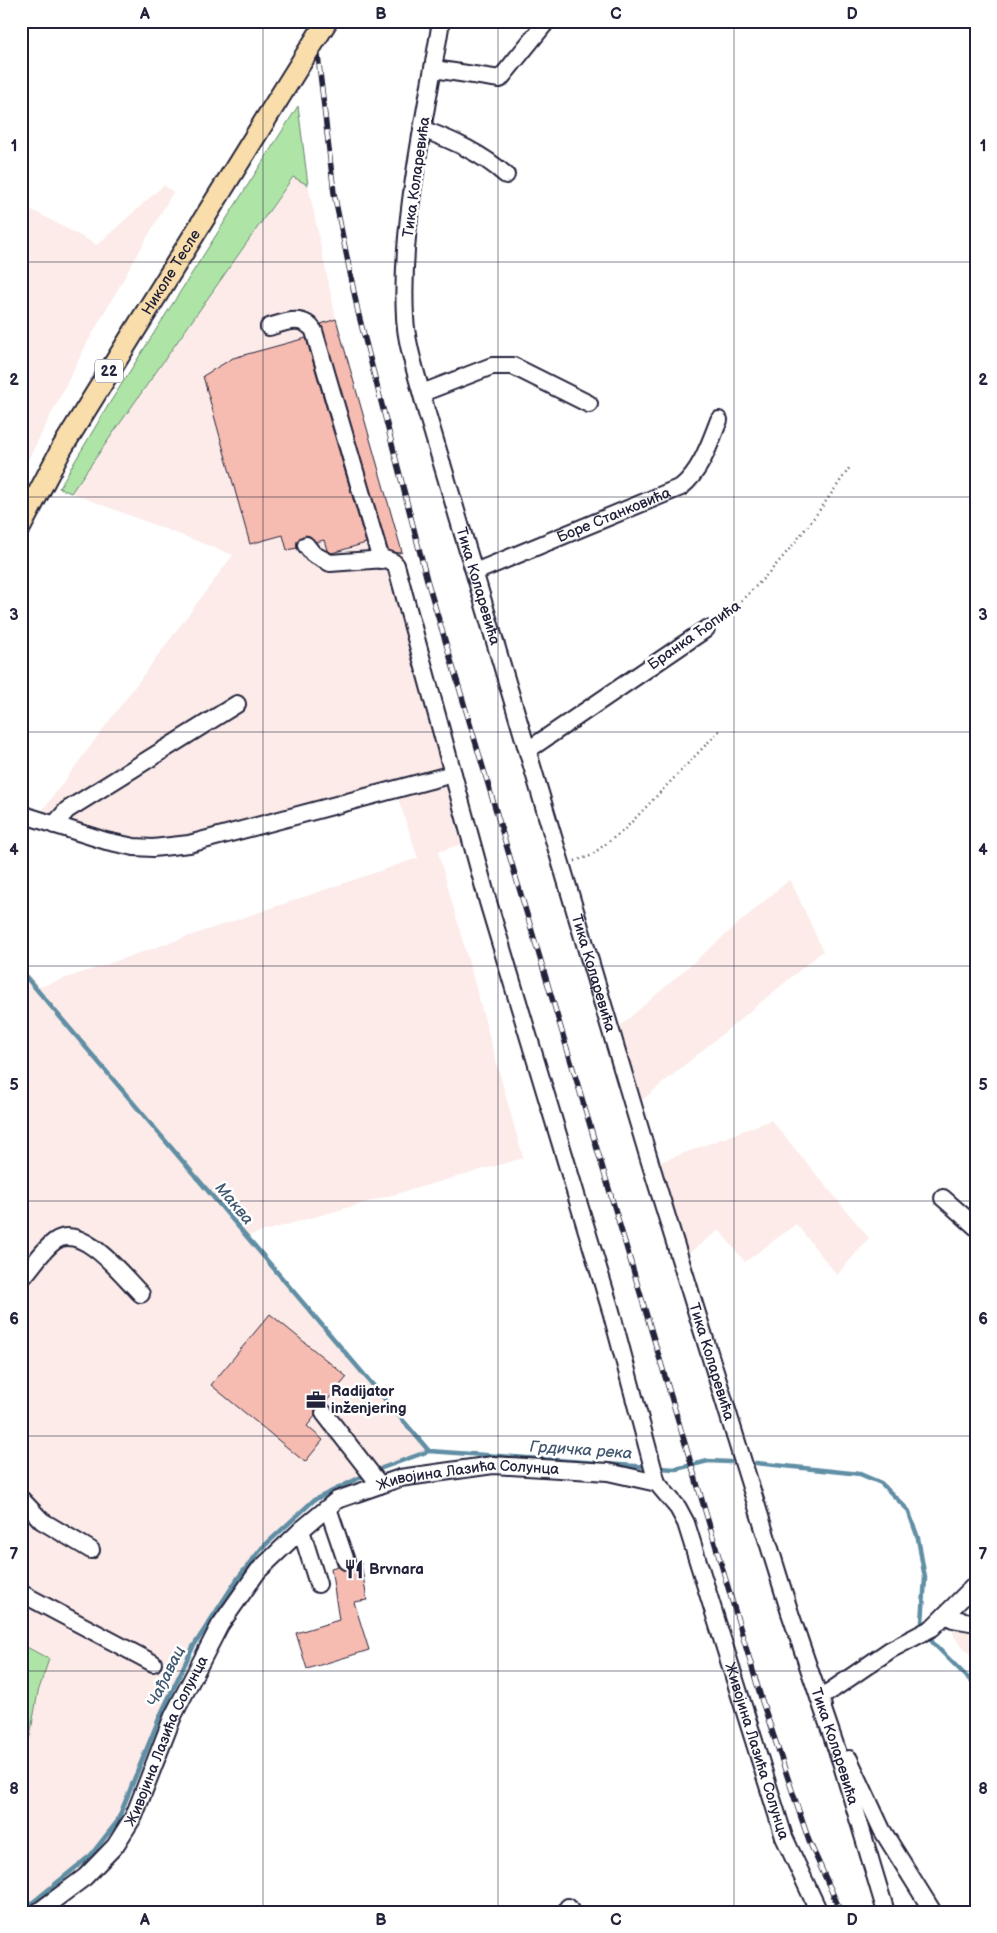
<svg xmlns="http://www.w3.org/2000/svg" width="997" height="1933" font-family="'Balsamiq Sans',sans-serif">
<style>
.built{fill:#fcebe8;fill-rule:evenodd}
.green{fill:#aee4a6;stroke:#688370}
.lines{fill:none;stroke-linecap:round;stroke-linejoin:round}
.stream{stroke:#608ea4;stroke-width:4.5}
.building{fill:#f6bcb1;stroke:#22223b}
.minor-casing{stroke:#22223b;stroke-width:20}
.major-casing{stroke:#22223b;stroke-width:24}
.path{stroke:#22223b;stroke-width:2.5;stroke-dasharray:1 4;stroke-linecap:butt}
.minor{stroke:#fff;stroke-width:16}
.major{stroke:#f9deab;stroke-width:20}
.rail-casing{stroke:#22223b;stroke-width:5.5}
.rail{stroke:#fff;stroke-width:4;stroke-dasharray:11;stroke-linecap:butt}
.major-bridge-casing{stroke:#22223b;stroke-width:24;stroke-linecap:butt}
.major-bridge{stroke:#f9deab;stroke-width:20}
.grid{fill:none;stroke:#22223b;stroke-width:1;stroke-opacity:0.55}
.labels{text-anchor:middle;stroke-width:5;stroke-linejoin:round;paint-order:stroke}
.shield{fill:#fff;stroke:#646476;stroke-width:1}
.shield-label{font-size:14px;font-weight:bold;fill:#22223b}
.street-label{font-size:15px;fill:#22223b;stroke:#fff}
.poi-label{font-size:15px;font-weight:bold;fill:#22223b;stroke:#fff;text-anchor:start}
.water-label{font-size:16px;font-style:italic;fill:#415870;stroke:#fff}
.neatline{fill:none;stroke:#22223b;stroke-width:2}
.grid-label{font-size:16px;text-anchor:middle;font-weight:bold;fill:#22223b}
</style>
<rect width="100%" height="100%" fill="#fff"/>
<filter id="ink" filterUnits="userSpaceOnUse"><feTurbulence type="fractalNoise" baseFrequency=".02" numOctaves="2"/><feDisplacementMap in="SourceGraphic" scale="10" xChannelSelector="R" yChannelSelector="G"/><feConvolveMatrix kernelMatrix="1 2 1 2 8 2 1 2 1" color-interpolation-filters="sRGB"/></filter>
<g filter="url(#ink)">
<path class="built" d="M294 177 308 185 336 319 405 563 396 565 471 841 438 852 523 1158 247 1236 429 1451 387 1465 314 1500 262 1548 237 1578 193 1647 160 1716 117 1822 91 1855 21 1912V1754L30 1736 38 1692 49 1659 21 1644V966L40 987 418 858 395 789 153 848 36 819 233 555 71 493ZM86 1043 214 1198 161 1136Z
M164 185 173 192 87 343 21 474V204L97 245Z
M790 879 823 951 641 1101 658 1163 771 1120 869 1238 837 1275 796 1224 745 1262 719 1230 680 1260 612 1033Z
M946 1614 976 1623V1661L955 1638Z"/>
<path class="green" d="M298 106 308 185 293 177 71 493 59 488 109 404Z
M21 1644 49 1659 38 1692 30 1736 21 1754Z"/>
<g class="lines">
<path class="stream" d="M21 971 429 1451
M756 1463 860 1474 881 1483 908 1510 918 1538 925 1578 922 1623 925 1628
M605 1464 650 1467
M382 1468 429 1451 598 1463
M658 1468 676 1469 708 1461 730 1462
M928 1634 933 1643 976 1686
M21 1912 91 1855 117 1822 160 1716 193 1647 238 1578 262 1548 314 1500 363 1476"/>
</g>
<path class="building" d="M336 319 402 552 398 553 388 550 321 324Z
M306 338 366 543 332 553 327 550 324 540 316 542 310 536 305 535 297 541V548L287 550 283 535 250 544 203 376 233 358Z
M270 1314 347 1377 325 1403 318 1405 315 1409V1416L307 1426 323 1440 305 1462 211 1385Z
M361 1563 367 1600 354 1602 369 1650 307 1669 296 1633 339 1620 331 1568 338 1566 344 1571H349L356 1564Z"/>
<g class="lines">
<defs>
<g id="minor">
<path id="s1" d="M441 21C426 116 400 222 405 317 406 345 419 382 426 410L649 1159 790 1613 841 1762 886 1912"/>
<path d="M434 69 500 79 547 21"/>
<path d="M422 129C454 141 481 153 506 175"/>
<path d="M269 327C285 322 303 314 314 331L381 560"/>
<path d="M422 393 492 366H513L589 404"/>
<path d="M306 545 313 554 330 563 385 559 393 562 396 565 488 902 611 1311 657 1483"/>
<path id="s2" d="M475 572 681 487C701 471 710 443 719 420"/>
<path d="M528 750 706 629"/>
<path d="M21 814 106 841 134 847 153 848 189 844 453 774"/>
<path d="M54 825 67 810 237 704"/>
<path d="M943 1198 976 1227"/>
<path d="M21 1279C32 1268 42 1250 55 1241 82 1222 123 1276 141 1294"/>
<path d="M324 1413 380 1485"/>
<path d="M21 1499 42 1521 91 1550"/>
<path d="M328 1508 346 1561"/>
<path d="M301 1530 318 1584"/>
<path d="M21 1593 153 1663"/>
<path d="M946 1614 953 1619 976 1623"/>
<path d="M823 1706 819 1697 829 1692 890 1650 932 1628 976 1584"/>
<path d="M849 1759 882 1830 933 1912"/>
<path d="M568 1907 571 1912"/>
<path id="s3" d="M38 1912 85 1877 115 1846 134 1816 173 1716 220 1625 258 1571 301 1530 337 1500 400 1478 493 1465 608 1472 657 1483 678 1508 686 1523 784 1837 819 1912"/>
</g>
<g id="major">
<path id="s4" d="M21 526 62 448 277 101"/>
</g>
</defs>
<use href="#minor" class="minor-casing"/>
<use href="#major" class="major-casing"/>
<path class="path" d="M718 620C771 579 812 522 850 467
M575 861 590 856 624 830 721 729"/>
<use href="#minor" class="minor"/>
<use href="#major" class="major"/>
<defs>
<path id="rail" d="M314 21 334 193 358 312 427 580 762 1701 809 1841 841 1912"/>
</defs>
<use href="#rail" class="rail-casing"/>
<use href="#rail" class="rail"/>
<defs>
<path id="major-bridge" d="M277 101 327 21"/>
</defs>
<use href="#major-bridge" class="major-bridge-casing"/>
<use href="#major-bridge" class="major-bridge"/>
</g>
</g>
<path class="grid" d="M263 21V1912M498 21V1912M734 21V1912M21 262H976M21 497H976M21 732H976M21 966H976M21 1201H976M21 1436H976M21 1671H976"/>
<defs>
<symbol id="office-bare" viewBox="-9 -9 18 18"><path d="M-6-3h4V-5.5h4V-3h4V5H-6ZM-1-4.5V-3h2v-1.5ZM-6 0V1H6V0Z" fill="#22223b" stroke="#fff" stroke-width="2.5" paint-order="stroke"/></symbol>
<symbol id="restaurant-bare" viewBox="-9 -9 18 18"><path d="M-5-6h1v4h1v-4h1v4h1v-4h1v5L-1.5 .5V6h-2V.5L-5-1ZM5-6V6H3V1.5H1.5Q1.5-4 5-6Z" fill="#22223b" stroke="#fff" stroke-width="2.5" paint-order="stroke"/></symbol>
</defs>
<g fill-rule="evenodd">
<use href="#office-bare" x="302" y="1386" width="28" height="28"/>
<use href="#restaurant-bare" x="340" y="1555" width="28" height="28"/>
</g>
<g class="labels">
<rect class="shield" x="95" y="359.5" width="28" height="23" rx="4"/>
<g class="shield-label">
<text x="109" y="376">22</text>
</g>
<g class="street-label">
<text transform="translate(416 177) rotate(-82)" y="5">Тика Коларевића</text>
<text dy="5" stroke="none"><textPath href="#s4" startOffset="295">Николе Тесле</textPath></text>
<text dy="5" stroke="none"><textPath href="#s2" startOffset="150">Боре Станковића</textPath></text>
<text dy="5" stroke="none"><textPath href="#s1" startOffset="578">Тика Коларевића</textPath></text>
<text transform="translate(694 635) rotate(-35)" y="5">Бранка Ћопића</text>
<text dy="5" stroke="none"><textPath href="#s1" startOffset="982">Тика Коларевића</textPath></text>
<text dy="5" stroke="none"><textPath href="#s1" startOffset="1388">Тика Коларевића</textPath></text>
<text dy="5" stroke="none"><textPath href="#s3" startOffset="654">Живојина Лазића Солунца</textPath></text>
<text dy="5" stroke="none"><textPath href="#s3" startOffset="219">Живојина Лазића Солунца</textPath></text>
<text dy="5" stroke="none"><textPath href="#s1" startOffset="1792">Тика Коларевића</textPath></text>
<text dy="5" stroke="none"><textPath href="#s3" startOffset="1134">Живојина Лазића Солунца</textPath></text>
</g>
<g class="poi-label">
<text x="331" y="1396">Radijator<tspan x="331" dy="17">inženjering</tspan></text>
<text x="369" y="1574">Brvnara</text>
</g>
<g class="water-label">
<text transform="translate(235 1203) rotate(50)" y="6">Маква</text>
<text transform="translate(581 1449) rotate(4)" y="6">Грдичка река</text>
<text transform="translate(165 1676) rotate(-64)" y="6">Чађавац</text>
</g>
</g>
<rect width="997" height="1933" fill="none" stroke="#fff" stroke-width="55"/>
<rect x="28" y="28" width="942" height="1878" class="neatline"/>
<g class="grid-label">
<text x="145" y="19">A</text>
<text x="381" y="19">B</text>
<text x="616" y="19">C</text>
<text x="852" y="19">D</text>
<text x="14" y="151">1</text>
<text x="983" y="151">1</text>
<text x="14" y="385">2</text>
<text x="983" y="385">2</text>
<text x="14" y="620">3</text>
<text x="983" y="620">3</text>
<text x="14" y="855">4</text>
<text x="983" y="855">4</text>
<text x="14" y="1090">5</text>
<text x="983" y="1090">5</text>
<text x="14" y="1324">6</text>
<text x="983" y="1324">6</text>
<text x="14" y="1559">7</text>
<text x="983" y="1559">7</text>
<text x="14" y="1794">8</text>
<text x="983" y="1794">8</text>
<text x="145" y="1925">A</text>
<text x="381" y="1925">B</text>
<text x="616" y="1925">C</text>
<text x="852" y="1925">D</text>
</g>
</svg>
